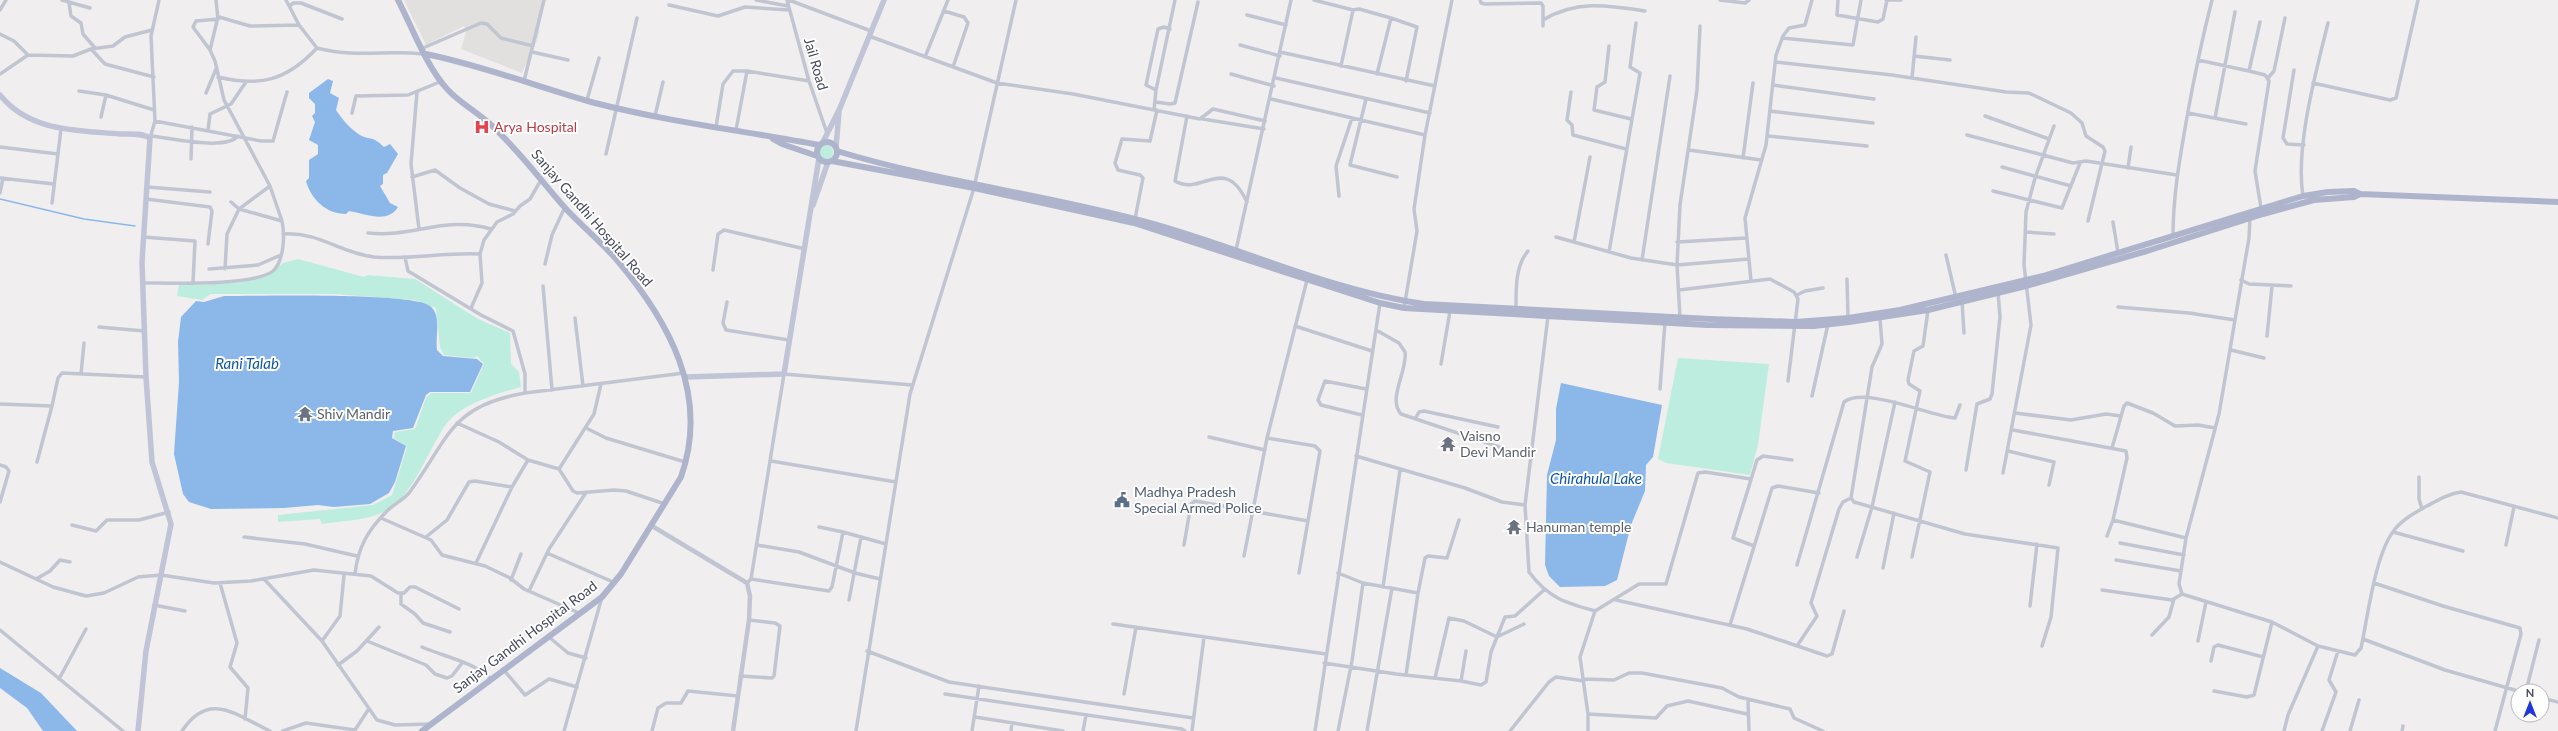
<svg xmlns="http://www.w3.org/2000/svg" width="2558" height="731" font-family="Lato,sans-serif">
<style>
.education{fill:#e1e0df}
.green{fill:#bdeddf}
.water{fill:#8bb8e9}
.lines{fill:none;stroke-linecap:round;stroke-linejoin:round}
.stream{stroke:#8bb8e9;stroke-width:1.5}
.minor{stroke:#c1c5d2;stroke-width:3.5}
.tertiary{stroke:#c1c5d2;stroke-width:4.5}
.secondary{stroke:#c1c4d6;stroke-width:5.5}
.primary{stroke:#aeb4cc;stroke-width:6}
.labels{text-anchor:middle;stroke-width:4;stroke-linejoin:round;paint-order:stroke}
.street-label{font-size:14px;fill:#474b5a;stroke:#fff}
.health-label{font-size:14px;fill:#be3a42;stroke:#fff;text-anchor:start}
.worship-label{font-size:14px;fill:#5b616d;stroke:#fff;text-anchor:start}
.service-label{font-size:14px;fill:#4e5e75;stroke:#fff;text-anchor:start}
.water-label{font-size:15px;font-style:italic;fill:#1157a3;stroke:#fff}
</style>
<rect width="100%" height="100%" fill="#f0eeee"/>
<path class="education" d="M404 0H544L538 38 522 73 461 49 466 32 464 26 426 45Z"/>
<path class="green" d="M819 152a7 7 0 1 1 14 0a7 7 0 1 1-14 0Z
M298 259 364 277 367 275 415 279 478 319 510 333 511 364 519 372 521 387C499 393 462 404 447 423 427 450 413 501 379 514 362 521 339 521 322 524L320 519 278 522V515L373 505 392 495 407 447 394 438 395 432 415 429 426 398 431 393H471L484 364 477 356 474 358 444 355 440 347 436 308 415 300 334 294H211L202 300 177 296 179 284 203 285 266 277 283 263Z
M1678 358 1769 364 1758 445 1750 475 1666 463 1658 459Z"/>
<path class="water" d="M328 79 333 81 330 93 339 98 336 110C342 119 350 129 360 135 371 141 372 135 384 147L390 144 398 154 387 173 383 175V184L380 186 390 203 398 207C388 224 366 214 349 211L346 214C326 214 311 199 306 181L309 178V160L318 154V145L309 140 315 122 312 116 315 113V104L309 98V93Z
M224 296C254 296 414 292 430 306 442 315 435 337 437 350L443 356 477 359 483 364 470 392H430L426 395 413 428 393 431 392 438 406 446 395 482 389 493 370 504 334 507 318 505 284 508 211 509 189 502 183 494 174 454 179 382 178 342 181 317 196 301 204 302Z
M1561 383 1662 405 1653 457 1646 465 1645 491 1631 525 1617 580 1605 586 1560 587 1549 576 1545 565 1547 475 1556 440V409Z
M0 668 41 693 77 731H43L27 708 0 688Z"/>
<g class="lines">
<path class="stream" d="M0 199 84 219 135 226"/>
<path class="minor" d="M62 0 90 8
M216 0 218 19 196 21 193 27 210 50 215 61 224 100 270 186 282 221
M286 0 299 25 317 48C354 58 386 50 423 54
M756 0 788 6
M787 0 809 81 827 133
M789 0 871 31
M1314 0 1353 10 1341 66
M1480 0 1481 3 1485 4 1541 3 1543 6V26
M1720 0 1745 3 1749 0
M1838 0 1837 15 1878 22 1883 19 1887 0
M1886 0H1901
M69 3 71 16 81 23 83 34 95 48
M669 5 718 16 745 7 789 10
M290 6 293 3H301L342 19
M0 10 6 0
M1353 10 1359 9 1391 18
M944 11 964 17 968 23 953 67
M1247 15 1286 25
M219 17 250 26 299 25
M1543 20C1576 0 1606 5 1645 11
M1700 26 1697 90 1680 205 1677 265 1749 259
M0 34 14 41 28 55
M869 36 997 83 1073 94 1200 119 1213 109 1265 121
M1782 38 1853 45 1861 0
M1240 45 1280 56
M1609 46 1605 82 1597 87 1594 110 1631 119
M423 48 481 23 487 24 501 38 533 46
M91 49 105 64 154 77
M210 50 217 21
M532 52 568 60
M1280 52 1435 86
M1914 56 1950 60
M925 57 948 0
M2198 60 2249 71 2260 22
M1776 62 1892 75 2006 92 2029 93 2071 113 2082 123 2086 136 2103 147 2105 151 2088 221
M2294 70 2283 138 2287 144 2304 145
M2249 71 2265 75 2269 81 2255 171 2261 208
M0 74 28 55 73 56 91 49 113 46 125 37 152 30
M1231 74 1274 86
M1377 74 1391 18 1417 27 1406 81
M218 77C260 87 286 81 317 48
M1276 78 1430 113
M1912 78 1916 37
M2268 78 2274 71 2285 18
M524 81 544 0
M2313 83 2390 100 2396 98 2418 0
M1773 85 1874 99
M1156 90 1146 85 1158 29 1164 27 1170 29
M79 91 106 95 154 110
M417 92 411 164 419 229
M1571 92 1567 120 1572 125 1573 135 1626 149
M206 93 216 69
M1271 99 1425 135
M1366 99 1350 165 1397 177
M587 100 599 58
M1156 102 1170 104 1175 103 1198 2
M1154 110 1156 90 1175 0
M1770 111 1873 123
M352 113 356 96 408 95 442 81
M2188 113 2246 124
M655 116 663 82
M1187 116 1175 181C1202 197 1224 153 1247 202
M1985 116 2049 139
M101 117 106 95
M2215 118 2235 12
M1203 119 1264 129
M155 121 261 141H273L287 92
M716 127 723 84 733 71H747
M208 130 210 114 231 104 246 82
M736 130 747 71 809 81
M1967 135 2073 163 2086 161 2177 175
M151 136C171 138 225 151 238 136
M1768 136 1867 146
M150 138 155 121 151 36 159 0
M0 147 58 154
M1689 150 1761 160
M606 154 637 18
M1743 158 1753 83
M191 159 192 127
M2002 167 2071 186
M2128 168 2131 147
M412 177 435 170 460 188 489 204 515 211
M0 178 54 184
M975 183 1016 0
M147 187 210 192
M1993 191 2062 208 2080 163
M0 193 3 178
M1339 196 1336 166 1352 118
M2303 196C2295 147 2316 72 2328 23
M146 199 210 207 212 211 208 244
M52 203 61 129
M2250 217 2249 238 2219 414 2186 538 2179 584 2182 594 2272 622 2318 646 2355 655 2361 648C2368 616 2375 553 2395 529 2403 519 2416 512 2427 506 2438 500 2448 494 2461 492L2558 518
M1135 219 1143 178 1140 175 1118 170 1115 163 1122 139 1150 141 1157 110
M2113 222 2118 253
M2025 232 2054 234
M368 233C413 238 445 215 491 229
M283 234C321 232 339 253 374 257 409 260 445 252 480 254
M2173 236C2173 195 2180 157 2187 117 2194 78 2202 39 2212 0
M143 237 195 241 193 283
M1556 237 1631 258 1677 265 1680 318
M1574 242 1590 157
M1677 242 1746 238
M1236 250 1291 0
M1609 252 1640 73 1630 67 1636 23
M1946 255 1956 298
M405 257 408 271 481 315 513 331 525 374V393
M1642 260 1670 76
M545 264 552 235 565 207
M209 269 258 265 281 255
M225 269 227 234 239 209 270 186
M713 270 718 234 724 230 805 249
M1847 279 1848 318
M2241 280 2249 284 2291 286
M1751 281 1745 218 1766 145 1776 55 1783 36 1789 28 1805 25 1812 0
M143 283C169 283 254 286 273 271 284 261 285 235 282 221L239 209 231 202
M543 286 552 390
M1679 290 1770 279 1794 292 1798 299 1788 381
M1797 295 1805 291 1823 288
M1962 301 1964 333
M727 302 723 323 726 330 789 340
M2118 307 2189 313 2235 320
M471 308 482 283 480 254 484 240 497 222 513 214 520 206 530 199 541 180
M1404 308 1417 231 1414 209 1425 135 1452 0
M1516 309C1516 290 1515 266 1528 251
M575 318 583 386
M1880 319 1882 344 1872 367 1851 498 1854 502 1965 534 2058 548 2051 617 2042 646
M1295 326 1372 351
M99 327 144 331
M1376 330 1399 343 1405 352C1408 370 1387 399 1401 414L1532 458
M2267 336 2272 286
M2231 350 2264 358
M1441 364 1450 311
M81 374 84 343
M1660 389 1665 322
M1812 396 1828 324
M0 404 52 406 58 378 62 373 146 377
M2015 413 2071 420 2106 414 2121 416
M1362 415 1321 405 1318 400 1325 381 1366 389
M1415 419 1419 412 1424 411 1498 427
M457 423 499 442 528 460 559 469 594 414 601 384
M586 428 606 438 685 462
M2013 430 2126 451 2127 458 2113 520 2107 536
M1209 437 1265 450
M2112 448 2124 406 2127 403 2153 413 2175 426 2198 425 2215 428
M2008 451 2054 462 2049 485
M1356 456 1465 488 1502 502 1525 505 1548 316
M771 461 896 482
M37 462 52 406
M0 465 6 467 9 471 0 502
M559 469 573 491 577 493 614 490 626 491 665 504
M1966 470 1977 404 1990 399 1992 394 2000 317 1998 292
M2003 473 2031 325 2024 265 2026 212 2035 178 2054 126
M2419 477V499L2422 509
M1525 505 1529 572C1548 598 1566 603 1595 611
M381 518 431 540 442 555 485 566 510 578 524 589 579 613
M2113 520 2186 538
M72 525 96 531 107 520H139L169 512
M843 532 886 544
M2393 532 2463 551
M244 537 305 544 357 556
M426 537 447 520 469 482 475 481 512 487
M2120 543 2184 555
M757 545 799 552 855 573 880 579
M1184 545 1191 504 1195 501 1308 521
M2506 545 2514 507
M1754 546 1733 538 1757 460 1763 456 1792 460
M547 553 613 582
M1244 556 1267 438
M1857 557 1872 507 1895 402
M1912 557 1930 472 1905 461 1920 391 1909 384 1908 380 1914 351 1923 346 1928 310
M2116 560 2181 571
M0 562 53 587 86 596 104 593 138 577 161 575 214 583 251 581 314 570 371 576 398 593H404L410 587H415L459 609
M476 563 512 487 528 460
M1797 565 1844 402C1865 386 1930 416 1955 418L1960 405
M1883 568 1894 513
M1299 573 1320 451 1315 446 1267 438 1307 280
M1338 573 1363 583 1418 593 1425 558 1428 556 1447 558 1459 520
M355 574C358 547 368 530 387 511 394 504 403 500 409 493 449 439 449 406 525 393L684 373
M36 579 50 571 60 560 70 562
M264 579 322 641 340 616 344 575
M751 579 829 591 832 587 843 532 819 527
M511 580 521 554
M220 583 237 643 230 667 248 688 245 719
M747 583 751 579 784 374 912 385
M2374 583 2443 606 2520 628 2521 634 2495 731
M1383 587 1400 470
M2102 590 2172 600 2182 594
M529 591 549 549 585 494
M401 594V604L415 614 423 623 450 632
M849 600 861 537
M1616 600 1747 629 1827 656 1832 654 1844 611
M154 605 185 611
M2030 606 2037 544
M1113 624 1326 654
M1730 625 1772 488 1778 486 1819 493
M0 630 123 731
M2152 635 2169 617 2174 599
M549 637 568 653 586 658
M1497 637 1505 617 1515 616 1545 589
M1497 637 1524 624
M2363 639 2445 670 2518 691
M322 641 377 720 395 725 431 724
M367 641 426 665 435 674 447 678 452 676 462 663
M2198 641 2206 602
M1797 646 1817 616 1811 603 1839 509 1843 502 1851 498
M422 647C445 657 474 662 491 679
M867 651 949 682 1193 718
M2211 661 2214 647 2218 645 2263 657
M1324 663 1396 674 1461 681 1466 651
M338 665 357 651 379 627
M503 669 525 695 549 679 577 687
M1406 675 1418 593
M740 676 772 678 774 676 780 626 775 623 749 620
M1435 678 1449 618 1464 621 1497 637 1491 652 1486 682 1481 685 1461 681
M59 679 86 629
M1584 679 1614 680 1629 673H1642L1722 688 1739 697 1790 709 1794 718 1823 731
M2214 691 2247 697 2254 695 2272 622
M2526 691 2539 640
M945 694 1182 729 1185 731
M1124 694 1136 627
M2542 698 2558 702
M1748 700 1749 731
M1588 714 1656 718 1667 706 1688 701 1747 714
M975 717 1063 731
M182 731C209 690 236 715 270 731
M283 731 306 723 355 730 368 710
M564 731 602 597
M652 731 658 708 666 703H681L688 691 738 696
M856 731 910 394 974 188
M972 731 979 686
M1011 731 1012 723
M1083 731 1086 715
M1192 731 1204 637
M1315 731 1380 303
M1338 731 1352 661 1363 583
M1367 731 1392 588
M1510 731 1549 682 1556 677 1584 681
M1588 731V714L1580 657 1595 611 1639 584H1666L1698 473 1705 472 1751 479
M2284 731 2288 715 2318 646
M2322 731 2336 692 2329 680 2338 651
M2350 731 2359 700
M2402 731 2403 726"/>
<path class="tertiary" d="M652 526 747 583 750 596 749 620 733 731"/>
<path class="secondary" d="M0 95C30 132 76 130 120 134 129 134 142 133 150 138L142 262 146 377 152 462 171 524 146 651 138 731
M823 142 840 108 884 0
M836 147 839 112
M813 205 828 162
M686 377 784 374 819 158"/>
<path class="primary" d="M398 0C412 27 427 68 448 90 460 103 477 112 490 124 519 150 541 181 567 210 583 227 601 242 616 259 669 321 710 395 681 477L621 574 602 597 422 731
M426 54C484 66 538 87 595 103 669 122 745 131 819 145
M773 139 782 144 817 156
M817 152a10 10 0 1 1 20 0a10 10 0 1 1-20 0Z
M837 151C938 182 1044 194 1146 222 1239 247 1328 290 1424 304L1710 319 1796 322 1848 318 1900 310 2043 276 2303 196 2328 192 2354 191 2360 194 2558 202
M832 161 974 188 1134 223 1380 303 1404 308 1707 325 1814 326 1849 322 1928 310 2026 286 2147 251 2263 214 2314 200 2354 197 2360 194"/>
</g>
<defs>
<symbol id="hospital-bare" viewBox="-9 -9 18 18"><path d="M-5-5h3v3.5h4V-5h3V5h-3V1.5h-4V5h-3Z" fill="#e0444e" stroke="#fff" stroke-width="2.5" paint-order="stroke"/></symbol>
<symbol id="temple-bare" viewBox="-9 -9 18 18"><path d="M0-6L5-2H3V0L6.5 2.5H4V6H1.5V3h-3V6H-4V2.5H-6.5L-3 0V-2H-5Z" fill="#6b7280" stroke="#fff" stroke-width="2.5" paint-order="stroke"/></symbol>
<symbol id="civic-bare" viewBox="-9 -9 18 18"><path d="M-.6-6.5H3V-4.5H.6V-3L4-1V1h2V6H-6V1h2V-1L-.6-3ZM-1.2 2.5V6h2.4V2.5Z" fill="#5c6f8a" stroke="#fff" stroke-width="2.5" paint-order="stroke"/></symbol>
</defs>
<g fill-rule="evenodd">
<use href="#hospital-bare" x="471" y="116" width="22" height="22"/>
<use href="#temple-bare" x="294" y="403" width="22" height="22"/>
<use href="#temple-bare" x="1437" y="433" width="22" height="22"/>
<use href="#civic-bare" x="1111" y="489" width="22" height="22"/>
<use href="#temple-bare" x="1503" y="516" width="22" height="22"/>
</g>
<g class="labels">
<g class="street-label">
<text transform="translate(816 64) rotate(74)" y="5">Jail Road</text>
<text transform="translate(592 218) rotate(49)" y="5">Sanjay Gandhi Hospital Road</text>
<text transform="translate(525 637) rotate(-37)" y="5">Sanjay Gandhi Hospital Road</text>
</g>
<g class="health-label">
<text x="494" y="132">Arya Hospital</text>
</g>
<g class="worship-label">
<text x="317" y="419">Shiv Mandir</text>
<text x="1460" y="441">Vaisno<tspan x="1460" dy="16">Devi Mandir</tspan></text>
<text x="1526" y="532">Hanuman temple</text>
</g>
<g class="service-label">
<text x="1134" y="497">Madhya Pradesh<tspan x="1134" dy="16">Special Armed Police</tspan></text>
</g>
<g class="water-label">
<text x="247" y="369">Rani Talab</text>
<text x="1596" y="484">Chirahula Lake</text>
</g>
</g>
<g transform="translate(2530 703)"><circle r="19" fill="#ffffff" stroke="#b5b7bd"/>
<path d="M0-3L7 15L0 10L-7 15Z" fill="#1f36d9"/>
<text y="-6" font-size="11" font-weight="bold" text-anchor="middle" fill="#474b5a">N</text>
</g>
</svg>
